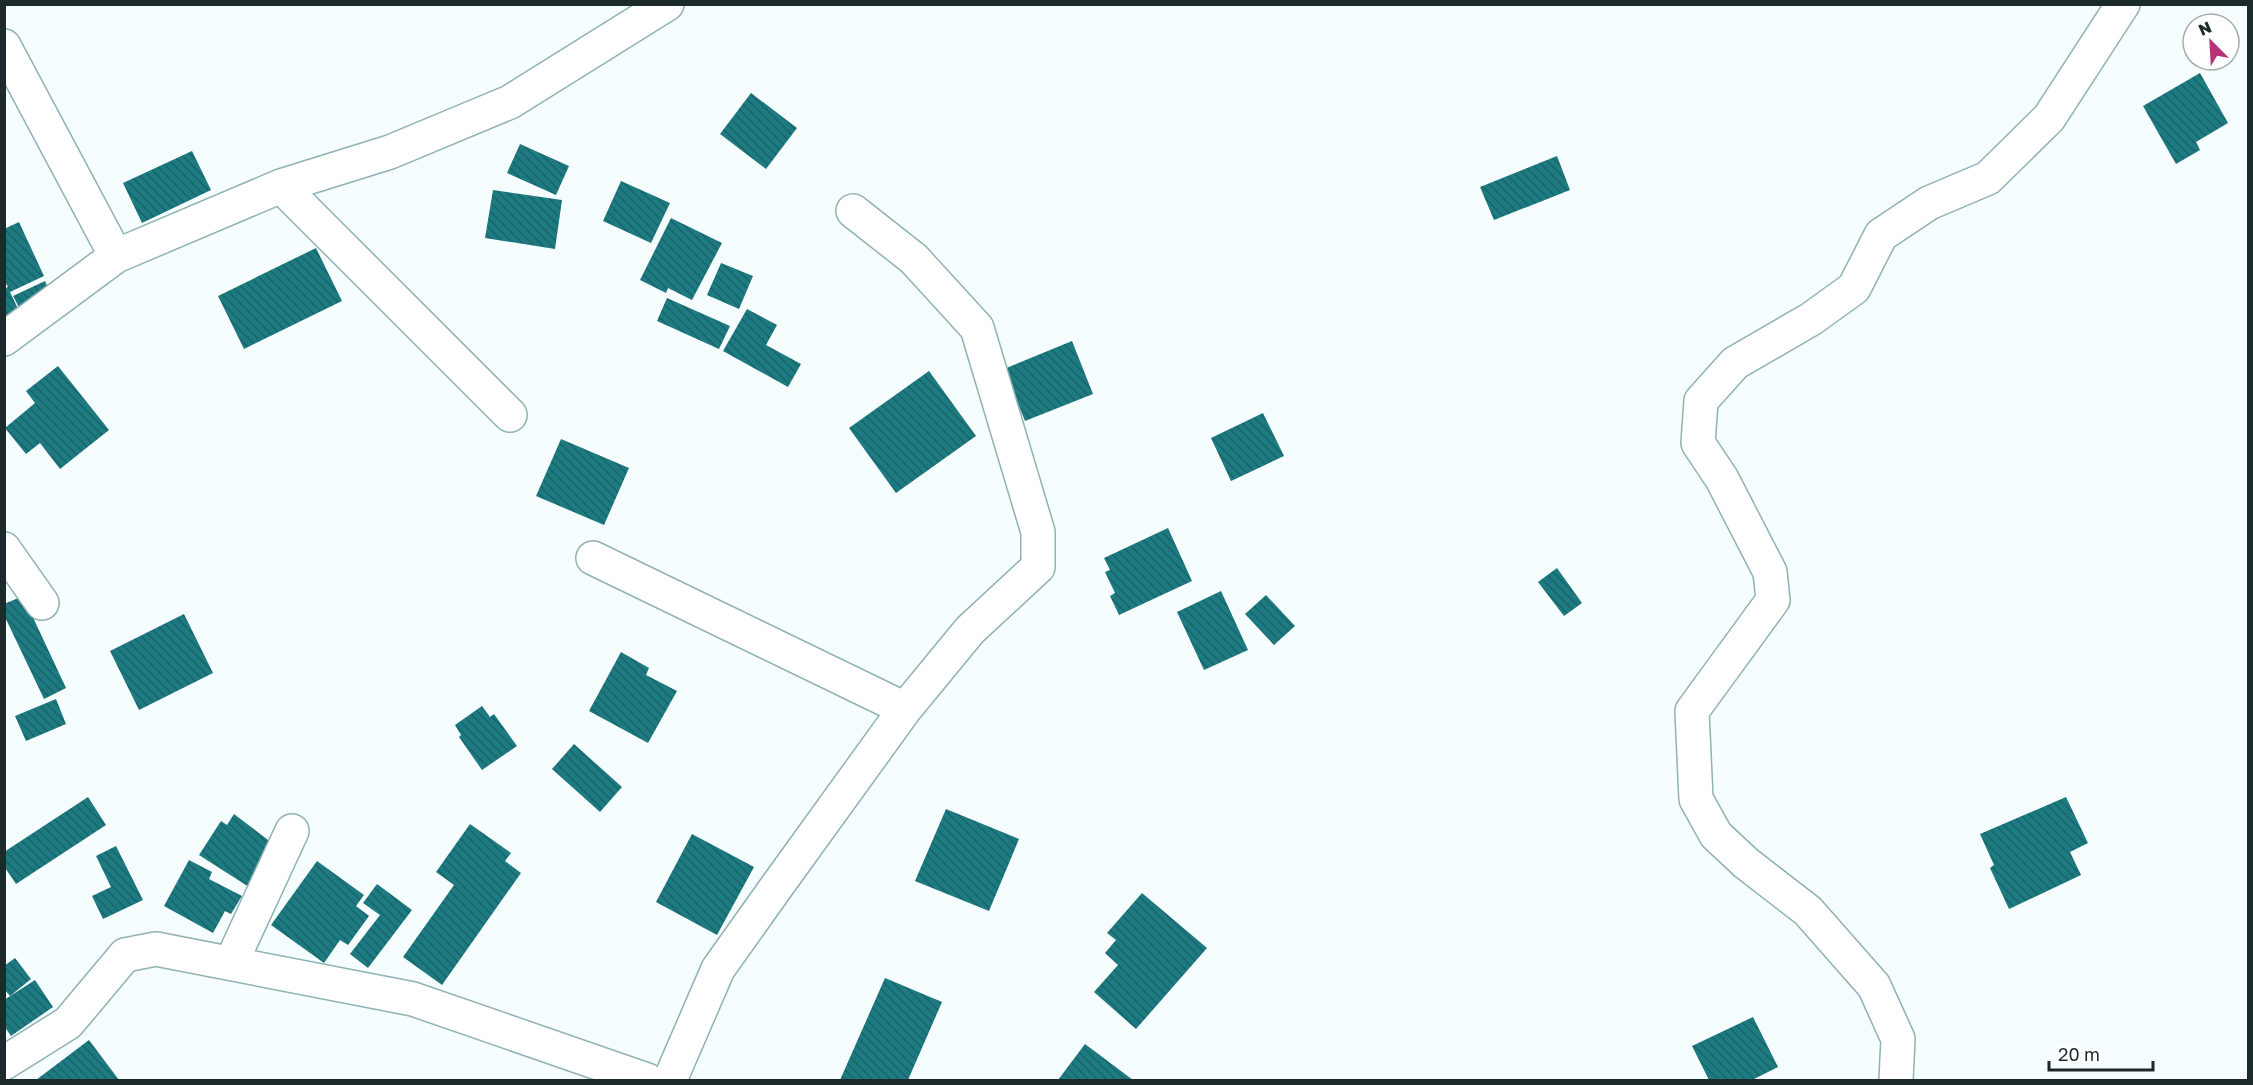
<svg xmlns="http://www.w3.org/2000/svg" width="2253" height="1085" font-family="'Golos Text',sans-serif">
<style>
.building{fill:url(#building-back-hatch)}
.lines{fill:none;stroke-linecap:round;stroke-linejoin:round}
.minor-casing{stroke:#8fb2b4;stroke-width:36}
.minor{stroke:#fff;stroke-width:33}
</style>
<defs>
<pattern id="building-back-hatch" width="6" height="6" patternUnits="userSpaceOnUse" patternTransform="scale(1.5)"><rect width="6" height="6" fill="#1d7a80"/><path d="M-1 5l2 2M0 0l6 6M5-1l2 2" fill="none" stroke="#196469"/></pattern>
</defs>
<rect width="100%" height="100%" fill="#f6fdfe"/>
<path class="building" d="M2200 73 2228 123 2196 142 2200 150 2176 164 2143 106Z
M751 93 797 128 766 169 720 134Z
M520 144 569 166 556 195 507 173Z
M192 151 211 190 142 223 123 183Z
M1557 156 1570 190 1494 220 1480 187Z
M621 181 670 203 651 243 603 221Z
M493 190 562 200 555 249 485 238Z
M671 218 722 243 692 300 668 288 666 293 640 280Z
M19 222 44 276 10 292 19 311 4 317V289L8 287 4 280V229Z
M316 248 342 301 244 349 218 296Z
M721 263 753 276 739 309 707 295Z
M45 281 54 300 23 315 13 296Z
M667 298 730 326 719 349 657 321Z
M747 309 777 325 766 345 801 364 788 387 723 351Z
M1072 341 1093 394 1025 421 1004 369Z
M58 366 109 430 60 469 40 443 26 454 5 428 35 403 26 391Z
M929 371 976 436 896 493 849 428Z
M1263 413 1284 456 1231 481 1211 438Z
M561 439 629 468 604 525 536 496Z
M1168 528 1192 581 1119 615 1110 596 1115 593 1105 572 1110 570 1104 558Z
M1557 568 1582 603 1564 616 1538 582Z
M1221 591 1248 650 1204 670 1177 612Z
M1266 595 1295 626 1274 645 1245 614Z
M23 596 66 688 44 699 4 615V604Z
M184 614 213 673 139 710 110 651Z
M621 652 649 668 646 675 677 691 648 743 589 711Z
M56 699 66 724 26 741 15 716Z
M482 706 490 717 494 714 517 746 482 770 459 737 461 735 455 725Z
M574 744 622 787 600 812 552 769Z
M88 797 106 825 16 884 4 866V852Z
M2066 797 2088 843 2070 852 2081 875 2009 909 1990 868 1994 865 1980 834Z
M946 809 1019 839 989 911 915 881Z
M234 814 276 846 249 887 199 855 221 821 227 825Z
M470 824 511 853 505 861 521 873 442 985 403 957 454 885 436 872Z
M692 834 754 867 717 935 656 902Z
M116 846 143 900 103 919 92 896 111 887 96 856Z
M189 860 212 872 209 879 242 896 231 914 225 911 213 933 164 906Z
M317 861 364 895 356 906 369 916 348 945 340 940 324 963 271 925Z
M377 884 412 910 368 968 350 954 380 915 363 903Z
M1142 893 1207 948 1136 1029 1094 992 1118 965 1105 953 1116 940 1107 933Z
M15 958 31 979 10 996 4 989V966Z
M885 978 942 1002 908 1080H840Z
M35 980 53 1007 11 1036 4 1026V1000Z
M1753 1017 1778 1067 1752 1080H1709L1692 1046Z
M89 1040 119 1080H36Z
M1085 1044 1133 1080H1058Z"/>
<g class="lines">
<defs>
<path id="minor" d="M4 46 116 256 4 339
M281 186 510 415
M116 256 281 186 390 152 510 102 667 4
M4 549 42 603
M593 558 905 709
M231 963 292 831
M4 1063 68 1023 125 955 156 949 413 999 647 1080
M670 1080 718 969 777 886 905 709 970 630 1038 567V532L977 328 914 259 853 211
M1896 1080 1898 1039 1874 986 1808 911 1746 863 1716 835 1696 799 1692 711 1773 600 1770 572 1722 479 1698 443 1701 401 1735 363 1811 319 1854 288 1881 235 1929 203 1988 178 2049 118 2123 4"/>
</defs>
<use href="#minor" class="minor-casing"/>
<use href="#minor" class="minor"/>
</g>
<rect width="2253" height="1085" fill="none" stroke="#1d2a2b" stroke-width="12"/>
<g transform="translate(2211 42) rotate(336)"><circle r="28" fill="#ffffff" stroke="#a5aaaa" stroke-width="1.5"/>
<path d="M0-4.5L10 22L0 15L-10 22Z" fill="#b63279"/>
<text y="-9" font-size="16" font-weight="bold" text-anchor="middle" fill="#1d2a2b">N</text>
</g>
<path d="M2049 1061v9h104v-9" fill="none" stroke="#1d2a2b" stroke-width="3"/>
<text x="2058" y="1061" font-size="18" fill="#1d2a2b" stroke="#ffffff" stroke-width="4.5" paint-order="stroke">20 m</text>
</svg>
